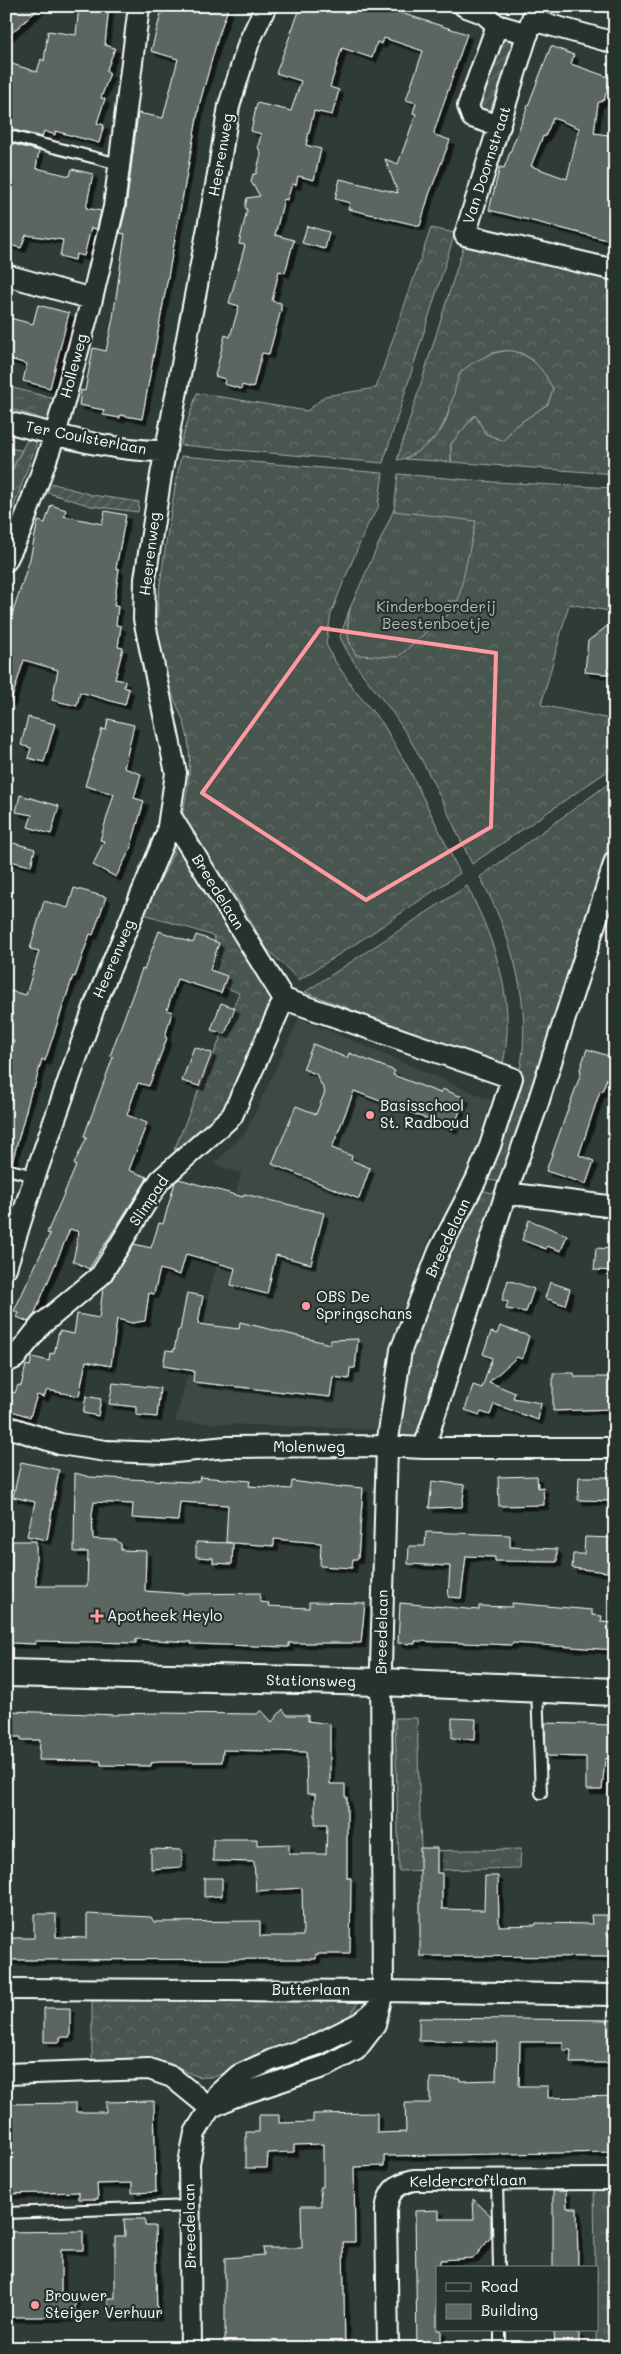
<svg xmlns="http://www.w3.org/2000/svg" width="621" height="2354" font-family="Mali,sans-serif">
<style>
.built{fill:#3c4842}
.grass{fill:url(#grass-tufts);stroke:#a4aaa7}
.forest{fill:url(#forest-crowns);stroke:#a4aaa7}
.garden{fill:url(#garden-furrows);stroke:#a4aaa7}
.building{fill:#5b6661;stroke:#fff;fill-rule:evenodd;filter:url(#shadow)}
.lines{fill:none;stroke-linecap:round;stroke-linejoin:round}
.service-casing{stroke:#fff;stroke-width:14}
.minor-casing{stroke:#fff;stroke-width:24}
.tertiary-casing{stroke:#fff;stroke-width:30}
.service{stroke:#26332d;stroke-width:10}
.minor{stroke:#26332d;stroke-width:20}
.tertiary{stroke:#26332d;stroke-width:26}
.marked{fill:none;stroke:#ff9aa2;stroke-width:4;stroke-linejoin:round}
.poi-dot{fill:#ff9aa2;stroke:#26332d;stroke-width:2}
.labels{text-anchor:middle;stroke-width:4.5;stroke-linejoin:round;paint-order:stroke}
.street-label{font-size:15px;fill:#fff;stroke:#26332d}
.park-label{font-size:15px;fill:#b7bbb9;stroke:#26332d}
.poi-label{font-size:15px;fill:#fff;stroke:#26332d;text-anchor:start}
</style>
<defs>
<pattern id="grass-tufts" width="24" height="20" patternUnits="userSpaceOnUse" patternTransform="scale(1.25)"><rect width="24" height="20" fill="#4a544f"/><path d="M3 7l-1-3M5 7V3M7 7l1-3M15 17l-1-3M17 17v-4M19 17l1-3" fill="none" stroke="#656e69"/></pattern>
<pattern id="forest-crowns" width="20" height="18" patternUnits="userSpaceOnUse" patternTransform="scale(1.25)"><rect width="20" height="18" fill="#4a544f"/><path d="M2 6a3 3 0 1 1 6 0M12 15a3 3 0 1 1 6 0" fill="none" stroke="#656e69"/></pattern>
<pattern id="garden-furrows" width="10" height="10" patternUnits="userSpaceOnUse" patternTransform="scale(1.25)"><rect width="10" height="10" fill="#4a544f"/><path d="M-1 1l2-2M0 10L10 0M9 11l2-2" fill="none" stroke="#656e69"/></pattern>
<filter id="shadow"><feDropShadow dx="4.5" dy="4.5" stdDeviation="0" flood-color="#0009"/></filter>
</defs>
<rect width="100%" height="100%" fill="#2f3b35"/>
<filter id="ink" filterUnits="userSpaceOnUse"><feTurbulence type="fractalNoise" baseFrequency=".02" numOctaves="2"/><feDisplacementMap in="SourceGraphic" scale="10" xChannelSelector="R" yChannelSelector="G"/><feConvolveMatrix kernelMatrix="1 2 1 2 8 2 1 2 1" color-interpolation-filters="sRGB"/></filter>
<g filter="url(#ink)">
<path class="built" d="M299 1018 491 1100 472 1161 456 1197 430 1236 399 1321 381 1430 175 1422 241 1173 214 1164 247 1130Z"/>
<path class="grass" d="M511 350C536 359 542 366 553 389L548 404 514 427 504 441 486 434 475 415 451 444V462L405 459C420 450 434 442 443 427 452 411 450 390 460 374 469 358 494 352 511 350Z
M6 448 22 450 6 482Z
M407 480 488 486 504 673 356 655C345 638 347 627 350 608Z
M594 2184 615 2185V2348H596L597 2268H595Z"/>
<path class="forest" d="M431 228 455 233 383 463 180 445 197 393 307 411 325 396 376 388Z
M465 242 615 279V474L451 462V444L475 415 486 434 504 441 514 427 548 404 553 389C538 359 517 340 484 357 476 361 467 366 461 372 457 377 456 387 454 394 446 420 442 436 418 451 411 455 406 459 397 460Z
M6 386 59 400 52 422 6 407Z
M27 440 37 442 7 526 6 482Z
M181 456 383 473 378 508 368 524 343 583 331 614 326 644 334 660 357 693 383 724 410 771 460 873 369 935 299 980 267 949 227 881 211 866 181 822C188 788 195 754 183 720 173 695 161 671 158 644 154 615 160 587 164 557 169 523 174 490 181 456Z
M398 474 494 482 615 488V612L569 604 541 705 615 720V766L472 864C448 815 426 760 394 715 376 689 353 667 340 637L350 608C347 627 345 638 356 655L398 657 440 620 448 615V601H458L476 521 394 511Z
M615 779V807L593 914 502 1182 482 1179C494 1145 511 1109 519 1075 534 1008 512 936 480 877Z
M177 838 276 991 232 1101 203 1133 174 1150 239 993 211 981 218 952 214 936 144 914 173 854Z
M467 886C495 940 518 1006 502 1067L305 992Z
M481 1190 500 1195 417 1443 397 1438 406 1350 447 1248Z
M395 1718H417L421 1851 521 1849 520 1868 399 1871Z
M363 1995 351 2014 340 2024 217 2076C189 2082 186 2065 162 2062 140 2059 115 2062 92 2062V2001Z"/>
<path class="garden" d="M508 38 512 42 513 47 489 114 475 109 502 39Z
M44 481 92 495 139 502 138 512 91 506 42 491Z"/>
<path class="building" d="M6 6H42L6 38Z
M79 6H109L105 45 115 48 106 72 110 73 101 98 105 99 97 123 104 125 99 143 55 131V135L44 131 42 137 6 128V62L37 72 41 59 44 61 48 31 76 35Z
M163 6H229L219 34 200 102 142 419 120 415V418L103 415 104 410 79 405 81 390 85 391 93 348 106 351 113 318 125 234 120 233 126 208 138 113 163 118 178 59 151 51Z
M301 6H379L467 34 434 132 435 135 450 140 429 195 420 226 348 209 350 203 335 199 340 179 398 193 385 159 398 164 416 114 413 113 416 103 406 100 423 51 384 38 382 44 377 42 372 58 342 48 330 87 339 90 332 115 314 111 306 145 321 149 314 180 298 176 296 185 292 184 287 200 284 199 275 235 294 240 285 273 279 271 272 301 281 303V310L269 354 262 353 253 388 242 385 241 389 224 384 225 379 215 376 225 335 230 337 239 306 229 303 245 245 239 244 247 210 245 207 247 198 260 196 251 182 253 174H256L261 154 258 147 261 134 251 131 257 103 291 111 301 81 276 73Z
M551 46 574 55 571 64 611 78 604 100 598 103 594 133 615 136V242L489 210 500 167 504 168ZM553 118 579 128 567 179 531 166 543 136 545 137Z
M6 142 39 151 36 168 70 176 72 169 93 174 86 208 101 211 97 229 91 228 84 256 76 254 75 260 60 256 63 240 26 235 21 248 6 244Z
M307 226 329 232 325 249 302 243Z
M38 305 69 313 50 388 23 381 27 364 6 358V317L33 324Z
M51 505 66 510 64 516 102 524 105 511 126 515 116 568 119 569 114 606H118L116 625 121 626 118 647 123 648 115 679 125 681 124 687 129 689 125 705 80 692 77 706 52 700 58 670 24 660 11 701H6V619L9 611 13 612 30 559 38 521 45 523Z
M615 620V675L585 672 588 641Z
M28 717 55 724 44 762 28 758 31 748 21 745Z
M108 719 134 725 124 768 141 774 134 798 144 801 130 850 116 877 93 865 104 841 100 840 114 794 85 786 102 729 106 730Z
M20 795 59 806 51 834 28 827 32 815 16 812Z
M6 841 35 849 31 866 6 860Z
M74 888 106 897 93 935 90 934 75 977 73 976 45 1061 42 1059 34 1088H32L12 1163 6 1162V1072L14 1041 8 1039 10 1034 6 1033V990L26 995 39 951 30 949 44 901 68 908Z
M159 931 193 943 196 935 219 943 210 970 227 976 221 993 177 979 167 1010 172 1012 165 1037 167 1038 149 1086 138 1083 127 1115 147 1123 129 1170 147 1177 145 1182 89 1269 73 1261 79 1232 70 1229 34 1315 28 1322 17 1317 19 1313 14 1311 50 1234 47 1233 76 1166 74 1164 87 1137 84 1136 113 1057 110 1056 142 969 144 970Z
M221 1003 235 1008 225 1034 211 1030Z
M313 1044 347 1058 349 1053 395 1071 393 1075 440 1093 442 1089 465 1098 453 1129 354 1091 332 1148 352 1156 351 1160 370 1168 359 1199 272 1164 296 1106 316 1114 325 1092 316 1074 303 1069Z
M194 1047 212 1053 199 1086 182 1081Z
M587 1049 615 1058V1067L611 1080 607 1078 602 1092 600 1091 579 1155 594 1161 586 1184 546 1171 581 1073 580 1069Z
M179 1179 243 1197 244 1194 324 1213 311 1264 276 1255 267 1294 231 1285 235 1268 186 1254 180 1275 160 1269 154 1294 149 1293 145 1321 132 1323 117 1319 111 1366 86 1361 79 1396 47 1390 44 1397 37 1395 30 1417 6 1409V1390L15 1393 18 1385 21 1386 26 1365 30 1366 32 1357 49 1361 50 1353 54 1354 59 1331 74 1334 77 1314 99 1318 103 1289 111 1281 134 1244 151 1248 159 1223 163 1224 175 1182Z
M529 1220 567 1235 561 1251 547 1246 546 1249 522 1240Z
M596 1248 615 1249V1271L594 1270Z
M508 1280 534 1289 526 1312 506 1309 508 1302 502 1300Z
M550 1282 570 1289 565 1305 545 1298Z
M187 1293 203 1296 198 1324 239 1329 240 1322 330 1344 331 1340 358 1339 355 1368H350L349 1379 333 1377 330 1397 193 1382 194 1371 163 1366 166 1350 174 1351 178 1330H180Z
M500 1326 529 1336 522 1359 517 1357 489 1382 515 1393 513 1398 541 1403 538 1420 494 1404 490 1415 481 1412 480 1415 465 1410 473 1385 482 1388 492 1358 483 1354 491 1332 497 1334Z
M553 1373H574L575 1377H615L614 1409 553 1411Z
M113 1383 160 1388 157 1417 136 1415V1407L109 1404Z
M86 1396 101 1399 98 1416 83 1413Z
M21 1462 59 1470 47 1540 27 1536 35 1502 13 1497Z
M75 1473 90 1477 189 1482 199 1481 200 1477 250 1481 249 1486 291 1489 292 1481 341 1488V1486L363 1488 358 1559H353L352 1568 320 1566 321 1543 274 1539V1546L233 1543 232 1564 213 1563V1558L196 1557V1542L232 1543 226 1542 228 1505 180 1502 178 1521 132 1518 133 1504 94 1502 92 1514 93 1539 116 1540 121 1544V1550L146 1551 145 1591 186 1594 260 1593V1602L269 1603 268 1606 309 1608V1602L365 1603 361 1643H289V1647L191 1644V1642L136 1639V1643L35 1641V1644L9 1643 10 1616H6V1592H11L12 1541H36V1586H87L88 1552H74Z
M537 1476 538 1488 543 1487 544 1505 499 1506 498 1477Z
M579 1477H615V1501L578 1500Z
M432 1481 465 1485 462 1507 429 1508Z
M426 1532 510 1535V1547L557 1549V1562L495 1561V1557L466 1556 461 1598 448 1597 450 1566 408 1564 409 1546H425Z
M585 1537 615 1538V1564H608L607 1572 572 1568 573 1554H584Z
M400 1603 479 1610V1606L512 1607V1603L592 1610V1615L602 1616 601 1622 615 1623V1650L512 1643V1645L415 1641V1644L398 1643Z
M283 1709 287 1715H308V1721L330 1724V1784H345V1797H347V1878H351L350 1954H316V1959L6 1960V1938H34V1914H56V1937L87 1938V1914L151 1917 154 1922 260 1921V1936H303L302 1888 256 1891 254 1862 213 1861V1839H257V1845L289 1844V1854H326L327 1824H315V1794H307L306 1752 223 1750 222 1762H158L151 1763V1766L101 1765V1761L39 1760 40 1740H21V1737H10V1711L117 1715 118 1714 156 1713 257 1714 261 1710 272 1722Z
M452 1718 476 1719 475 1739 452 1738Z
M545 1723 615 1725V1758L605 1759 602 1790H586V1757L546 1756Z
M420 1848H437V1873H442V1909L484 1910 485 1876H498L499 1926 536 1925V1923L592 1924 591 1915H607V1935H615V1957L420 1956Z
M151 1849 182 1850V1867L151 1869Z
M204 1878H222V1896L204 1897Z
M44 2008H70V2037H60V2042H44Z
M419 2018 615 2020V2063H570L571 2050H563V2042H520L519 2086H548V2098L615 2096V2152L384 2156V2166L354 2167 355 2242H343L345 2348H288V2343H250V2348H225V2258L264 2255 263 2248H302L301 2206H321L320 2187H323V2144L294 2145V2152L268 2153 267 2168H246V2132H259V2115H279V2123L313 2122V2114L377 2113V2133L406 2132 405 2103H430V2078L460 2079V2081L496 2080 497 2042 419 2041Z
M154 2101 156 2192 132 2193V2183L97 2184 98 2199H79V2192L6 2194V2104L76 2103V2112H106V2102Z
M553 2191H566L567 2208H577L578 2268H553Z
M473 2199 491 2216V2237L474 2258 440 2260V2268H437V2330H441V2348H417L415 2211 439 2210V2219H474Z
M124 2219H145V2226H155L157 2316 108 2317V2298H115V2236H125Z
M83 2231V2250H61V2294H75V2317H6V2232Z
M554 2330 579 2333V2348H555Z"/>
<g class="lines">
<defs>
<path id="service" d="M6 135 119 164
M6 1169 35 1176
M537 1689 541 1793
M497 2180 499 2268
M6 2213 190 2206
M500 2330V2348"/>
<path id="minor" d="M464 6 483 13 497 25 528 34
M536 6 465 235 615 270
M532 20 615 43
M497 25 468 106 472 117 500 126
M6 275 92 299
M6 422C58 435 113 452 166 451
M6 561 21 530 55 435 92 299 114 207 139 6
M170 815 284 999 512 1078 490 1146 476 1180 439 1251 401 1350 387 1446 381 1666 383 1991 375 2025 356 2050 326 2066 233 2097 210 2108
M506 1193 615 1207
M6 1268 35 1176 96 1002 167 833 176 773 144 619 145 579 161 475 217 180 229 106 249 42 266 6
M6 1362 15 1358 41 1325 101 1275 160 1180 232 1116 284 999
M6 1426 60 1444 106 1451 165 1453 227 1447 381 1446 424 1448H615
M424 1448 506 1193 537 1106 615 861
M6 1989 383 1991 615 1995
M6 2074 149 2069 172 2077 210 2108
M191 2348 189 2163 195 2133 219 2093 239 2075 272 2060 316 2045 360 2023 379 2007
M388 2348 386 2211C388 2192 395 2184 414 2180L615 2179"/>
<path id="tertiary" d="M6 1673 381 1682 615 1692"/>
</defs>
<use href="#service" class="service-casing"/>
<use href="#minor" class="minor-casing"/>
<use href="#tertiary" class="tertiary-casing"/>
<use href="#service" class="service"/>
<use href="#minor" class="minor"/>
<use href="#tertiary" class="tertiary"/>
</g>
</g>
<path class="marked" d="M321 628 496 653 491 827 366 900 202 793Z"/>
<g class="poi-dot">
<circle cx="370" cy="1115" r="5"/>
<circle cx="306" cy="1306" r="5"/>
<path d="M94.5 1608.5h5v5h5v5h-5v5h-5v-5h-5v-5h5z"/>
<circle cx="35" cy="2305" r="5"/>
</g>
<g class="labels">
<g class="street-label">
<text transform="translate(221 155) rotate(-80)" y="5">Heerenweg</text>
<text transform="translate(487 165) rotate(-72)" y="5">Van Doornstraat</text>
<text transform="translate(74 366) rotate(-75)" y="5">Holleweg</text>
<text transform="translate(86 438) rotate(11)" y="5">Ter Coulsterlaan</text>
<text transform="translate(150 554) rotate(-83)" y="5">Heerenweg</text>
<text transform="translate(218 892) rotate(58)" y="5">Breedelaan</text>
<text transform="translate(114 959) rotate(-67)" y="5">Heerenweg</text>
<text transform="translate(149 1201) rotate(-56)" y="5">Slimpad</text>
<text transform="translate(448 1238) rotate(-65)" y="5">Breedelaan</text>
<text x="309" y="1452">Molenweg</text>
<text transform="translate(382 1632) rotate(-89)" y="5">Breedelaan</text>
<text transform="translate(311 1681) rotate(1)" y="5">Stationsweg</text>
<text x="311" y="1995">Butterlaan</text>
<text transform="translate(468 2181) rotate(-1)" y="5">Keldercroftlaan</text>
<text transform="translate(190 2226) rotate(-91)" y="5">Breedelaan</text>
</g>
<g class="park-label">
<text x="436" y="612">Kinderboerderij<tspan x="436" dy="17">Beestenboetje</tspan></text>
</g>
<g class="poi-label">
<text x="380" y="1111">Basisschool<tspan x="380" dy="17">St. Radboud</tspan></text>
<text x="316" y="1302">OBS De<tspan x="316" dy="17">Springschans</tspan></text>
<text x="107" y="1621">Apotheek Heylo</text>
<text x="45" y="2301">Brouwer<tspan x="45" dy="17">Steiger Verhuur</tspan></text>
</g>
</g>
<rect width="621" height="2354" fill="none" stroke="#26332d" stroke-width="25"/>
<rect x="12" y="12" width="596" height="2329" fill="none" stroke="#fff" stroke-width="2" filter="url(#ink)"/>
<rect x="436" y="2266" width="162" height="65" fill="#26332d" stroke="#7d8581"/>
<rect x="446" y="2283" width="25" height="8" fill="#26332d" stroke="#7d8581"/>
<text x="481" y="2292" font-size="15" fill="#ffffff">Road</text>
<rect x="446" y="2304" width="25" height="15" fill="#5b6661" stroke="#7d8581"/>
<text x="481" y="2316" font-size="15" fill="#ffffff">Building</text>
</svg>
